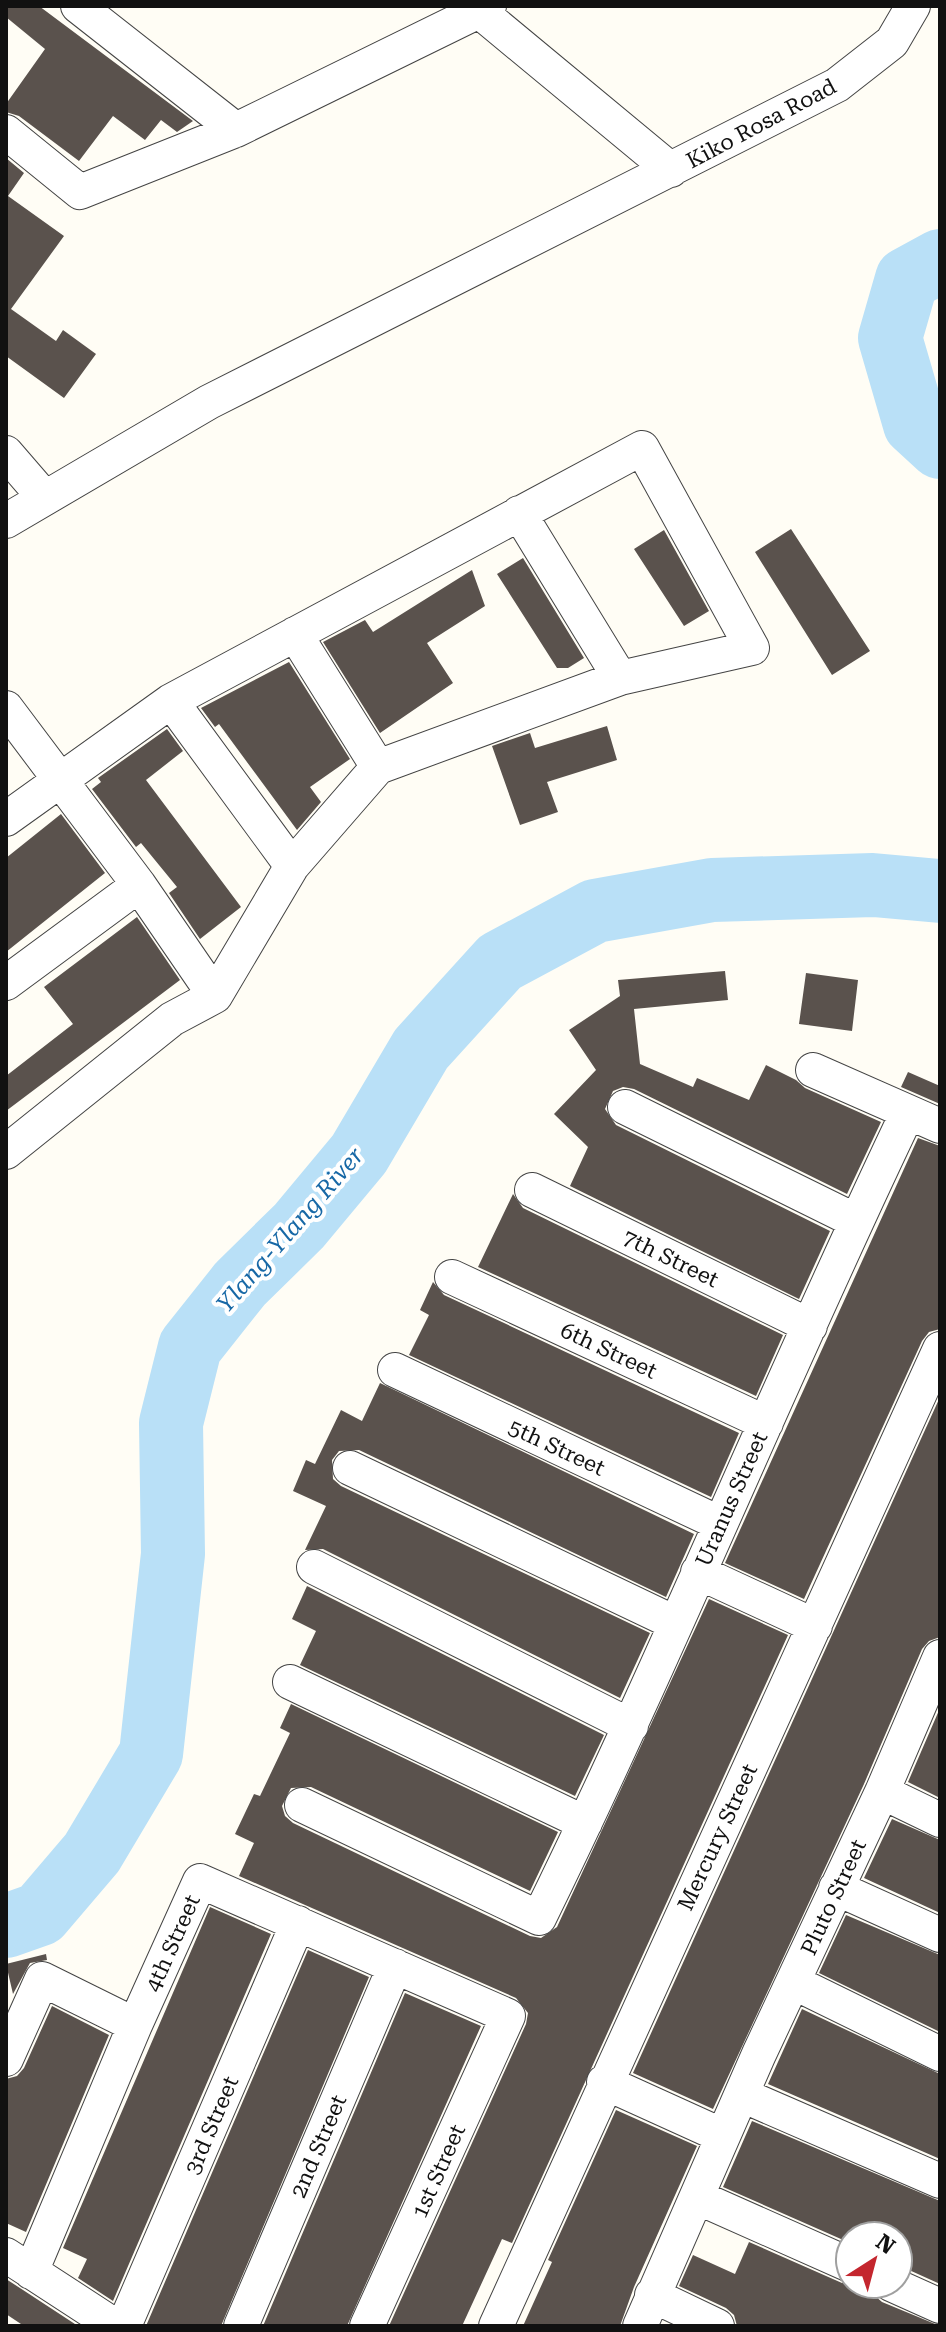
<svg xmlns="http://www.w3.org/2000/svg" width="946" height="2332" font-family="'Roboto Serif',serif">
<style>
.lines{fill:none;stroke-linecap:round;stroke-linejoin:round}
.river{stroke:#b9e0f7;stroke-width:64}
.building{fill:#5a524d}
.minor-casing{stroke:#444;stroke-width:36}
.minor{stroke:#fff;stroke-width:34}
.labels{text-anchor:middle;stroke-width:8;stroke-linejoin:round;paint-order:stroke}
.street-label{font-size:22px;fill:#111;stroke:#fff}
.water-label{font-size:24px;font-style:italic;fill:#1768a6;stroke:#fff}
</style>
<rect width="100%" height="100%" fill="#fffdf5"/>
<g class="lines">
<path class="river" d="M940 261 907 279 890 338 915 424 940 447
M6 1926 40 1914 92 1853 151 1754 173 1554 171 1423 190 1347 240 1284 299 1226 359 1154 421 1049 500 962 595 911 712 890 873 885 940 891"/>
</g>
<path class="building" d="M6 6H39L193 121 177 132 161 120 145 140 113 116 79 161 19 116 6 112V104L45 49 6 17Z
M6 158 24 173 8 196 64 236 11 309 56 341 63 330 96 354 64 398 6 356Z
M791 529 870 651 832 675 755 552Z
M664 530 709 611 684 626 634 549Z
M523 558 584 658 568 668H557L497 574Z
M472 570 485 606 427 643 453 683 380 733 323 642 365 620 373 632Z
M289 662 350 759 310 787 321 802 297 830 219 724 215 727 201 708Z
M607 726 617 760 547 782 558 812 520 825 492 746 530 733 535 748Z
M167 729 183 751 146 780 241 907 200 939 169 893 177 887 141 843 136 847 92 789 101 782 98 778Z
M61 814 105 873 6 952V858Z
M137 917 180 980 6 1111V1076L73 1024 44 987Z
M725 971 728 1000 634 1009 640 1064 693 1087 697 1078 749 1100 766 1065 796 1080 805 1088 881 1122 847 1194 634 1089 623 1087 613 1091 605 1109 616 1125 830 1231 799 1299 570 1186 588 1147 554 1114 596 1070 569 1030 620 996 618 980Z
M806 973 858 980 852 1031 799 1024Z
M908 1072 940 1086V1104L901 1087Z
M918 1138 940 1146V1329L929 1332 922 1341 804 1599 725 1563Z
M513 1194 523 1208 783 1335 756 1396 478 1267Z
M433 1282 444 1295 739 1433 711 1497 409 1355 429 1315 420 1310Z
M380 1383 694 1534 666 1597 359 1450 339 1451 332 1460 333 1479 341 1486 650 1633 620 1698 323 1549 305 1550 326 1506 293 1491 306 1460 315 1464 341 1410 362 1421Z
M940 1397V1637L929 1641 922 1649 864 1784 713 2109 633 2073Z
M307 1586 604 1735 575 1796 300 1665 316 1631 292 1619Z
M709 1599 788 1635 512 2243 502 2239 462 2326H389L526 2024 528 2013 516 1998 239 1876 254 1843 235 1834 254 1794 260 1796 290 1733 280 1728 291 1704 558 1832 530 1891 311 1787 291 1788 282 1806 285 1816 293 1823 530 1936 541 1938 557 1927Z
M940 1708V1798L908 1782Z
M892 1819 940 1840V1913L864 1878Z
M210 1907 271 1934 113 2301 78 2278 87 2259 63 2248Z
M846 1915 940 1955V2032L819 1973Z
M308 1950 369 1977 221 2326H146Z
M46 1954 47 1960 30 1963 13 1994 6 1964Z
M405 1993 481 2026 347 2326H263Z
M52 2006 109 2035 26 2232 6 2223V2079L17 2076 24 2068Z
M802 2009 940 2074V2159L768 2084Z
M616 2110 697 2146 634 2287 620 2326H523L552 2262 548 2260Z
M752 2121 940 2201V2284L898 2265V2236H850V2243L723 2187Z
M749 2242 842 2283 871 2284 874 2295 882 2302 940 2326H737L734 2315 726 2308 679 2286 693 2255 735 2274Z
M6 2279 23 2290 78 2326H24L6 2314Z"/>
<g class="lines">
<defs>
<path id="minor" d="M78 6 236 130
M473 6 671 170
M6 132 80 192 236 130 489 6
M6 453 44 497
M519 513 620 678
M6 521 209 402 837 85 892 42 913 6
M295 634 378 767
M171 701 292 866
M6 708 139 885 215 996
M6 819 171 701 642 448 752 648 620 678 378 767 292 866 215 996 172 1019 6 1152
M6 983 139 885
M813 1070 940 1126
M625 1107 856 1221
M532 1190 810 1326
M452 1277 766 1423
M395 1370 719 1523
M350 1468 675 1623
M314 1567 631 1726
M698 1572 815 1626
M290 1682 585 1823
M882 1792 940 1820
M302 1805 539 1918C669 1653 780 1379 908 1112
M836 1888 940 1935
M793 1982 940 2054
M6 2059 42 1979 135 2025
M604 2082 723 2136
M742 2095 940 2181
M697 2197 850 2265
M6 2255 115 2326
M31 2272 135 2025 200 1881 508 2016 367 2326
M891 2284 940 2306
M652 2295 717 2326
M124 2326 298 1923
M241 2326 395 1966
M496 2326 940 1349
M640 2326 759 2054 882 1792 940 1657"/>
</defs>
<use href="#minor" class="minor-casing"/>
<use href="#minor" class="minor"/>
</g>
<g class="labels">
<g class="street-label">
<text transform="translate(761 123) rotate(-28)" y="8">Kiko Rosa Road</text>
<text transform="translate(671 1258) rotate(26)" y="8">7th Street</text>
<text transform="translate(609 1350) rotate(25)" y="8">6th Street</text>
<text transform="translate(557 1447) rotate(25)" y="8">5th Street</text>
<text transform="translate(731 1499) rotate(-66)" y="8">Uranus Street</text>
<text transform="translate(717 1837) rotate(-65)" y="8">Mercury Street</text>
<text transform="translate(833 1897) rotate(-65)" y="8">Pluto Street</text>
<text transform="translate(172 1943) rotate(-66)" y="8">4th Street</text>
<text transform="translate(211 2125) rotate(-67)" y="8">3rd Street</text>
<text transform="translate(318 2146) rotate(-67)" y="8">2nd Street</text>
<text transform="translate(438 2171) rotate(-66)" y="8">1st Street</text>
</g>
<g class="water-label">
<text transform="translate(290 1230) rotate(-49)" y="8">Ylang-Ylang River</text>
</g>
</g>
<rect width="946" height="2332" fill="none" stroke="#111111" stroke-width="16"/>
<g transform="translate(874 2260) rotate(36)"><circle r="38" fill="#ffffff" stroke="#a0a0a0" stroke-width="2"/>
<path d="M0-6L14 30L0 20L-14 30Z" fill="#c4262e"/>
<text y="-12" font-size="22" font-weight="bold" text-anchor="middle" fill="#111111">N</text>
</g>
</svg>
